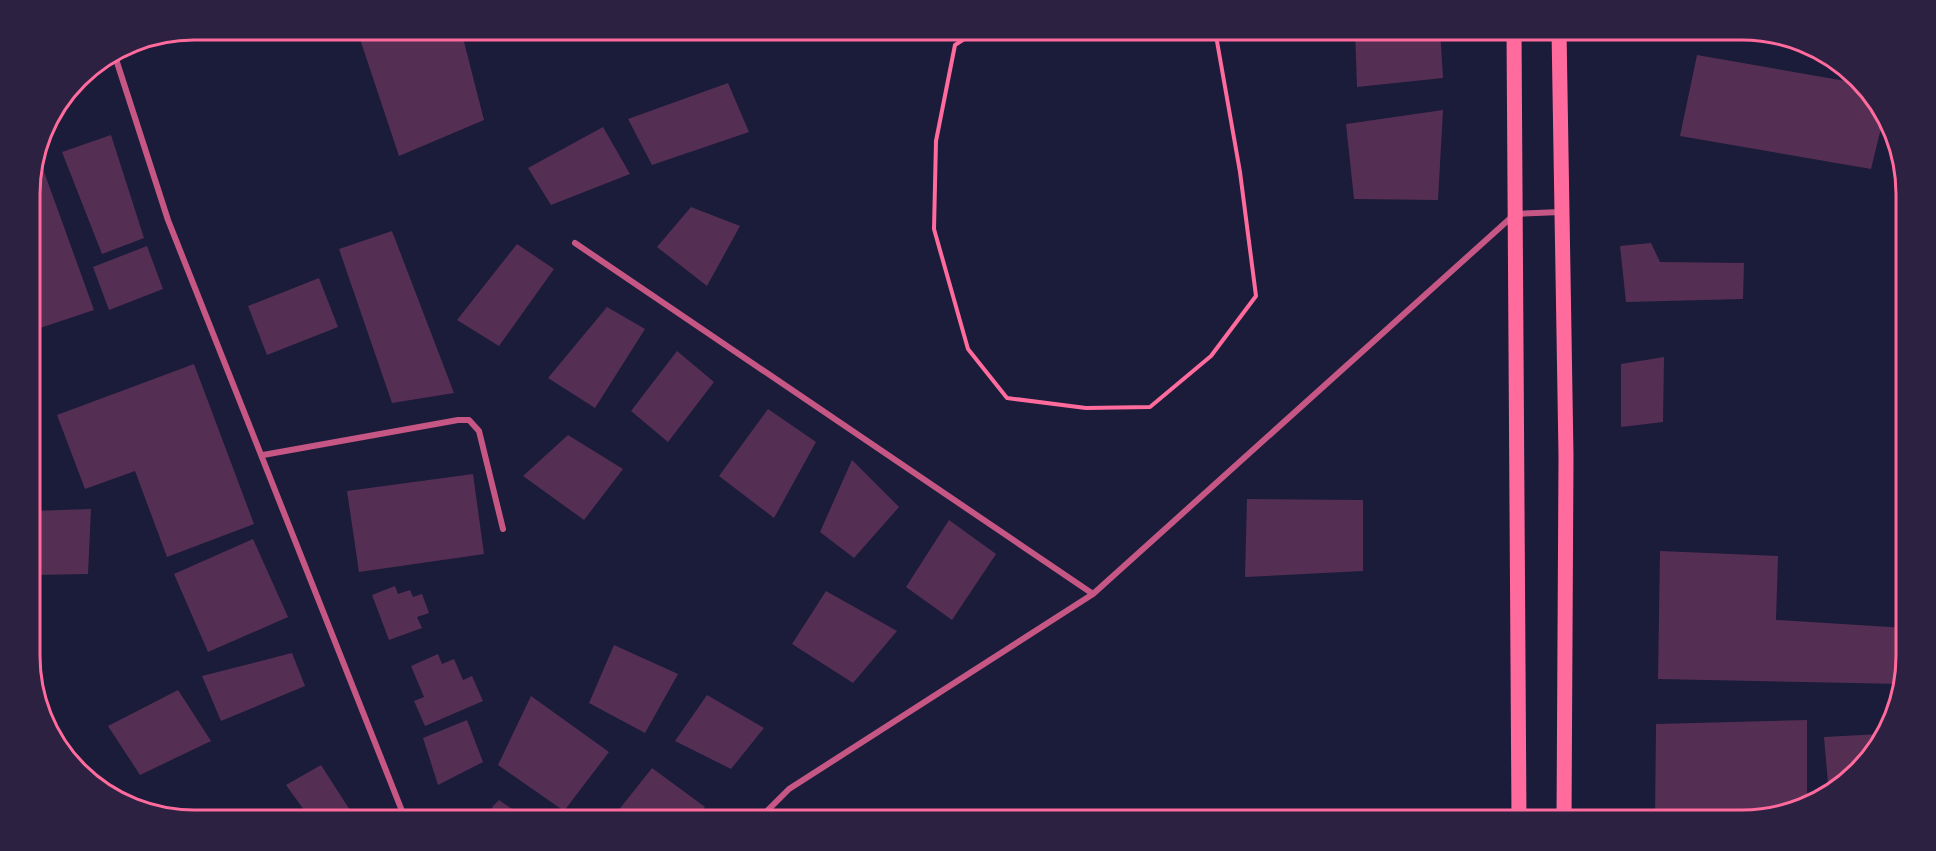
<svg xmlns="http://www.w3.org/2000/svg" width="1936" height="851" font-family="Cabin,sans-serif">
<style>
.building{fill:#542f53}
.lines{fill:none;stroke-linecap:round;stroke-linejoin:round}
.path{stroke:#ff6b9d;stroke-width:4}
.minor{stroke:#c65784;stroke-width:6}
.primary{stroke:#ff6b9d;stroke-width:15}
.rim{fill:none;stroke:#ff6b9d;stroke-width:3}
</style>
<rect width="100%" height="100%" fill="#1b1b3a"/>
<path class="building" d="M357 30H461L484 120 399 156Z
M1355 30H1440L1443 78 1357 87Z
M1697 55 1857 83 1872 94 1883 120 1871 169 1680 136Z
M728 83 749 132 652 165 628 119Z
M1443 110 1438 200 1354 199 1346 124Z
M603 127 630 174 551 205 528 168Z
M111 135 144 238 102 254 62 152Z
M43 169 94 310 31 331 30 183 33 172Z
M691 207 740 226 707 286 657 247Z
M392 231 454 393 392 403 339 249Z
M1651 243 1660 262 1744 263 1743 299 1626 302 1620 246Z
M517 244 554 269 499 346 457 320Z
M147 246 163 289 109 310 93 267Z
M319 278 338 327 267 355 248 306Z
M607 307 645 329 595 408 548 378Z
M677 351 714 382 668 442 631 411Z
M1664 357 1663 422 1621 427V364Z
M194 364 254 524 167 557 135 471 85 489 57 415Z
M768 409 816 442 774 518 719 476Z
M568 435 623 469 584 520 523 476Z
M852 460 899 507 854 558 820 532Z
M473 474 484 554 359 572 347 491Z
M1247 499 1363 500V571L1245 577Z
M91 509 88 574 34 575 31 550V511Z
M949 520 996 554 952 620 906 587Z
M253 539 288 617 208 652 174 574Z
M1660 551 1778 556 1776 620 1906 628V657L1901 684 1658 679Z
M395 586 398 594 410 590 413 597 422 594 429 613 417 617 422 628 389 640 372 595Z
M826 591 897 631 853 683 792 644Z
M614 645 678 674 645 733 589 703Z
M292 653 305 686 221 721 202 676Z
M438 654 442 664 454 659 463 680 472 676 483 701 425 726 414 701 424 697 411 666Z
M178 690 211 741 140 775 108 726Z
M707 695 764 728 731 769 675 741Z
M531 696 609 752 564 811 498 765Z
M467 720 483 762 438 785 423 738Z
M1807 720V802L1752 821H1655L1656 724Z
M1881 734 1833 793 1829 795 1824 737Z
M321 765 357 821H312L286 785Z
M652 768 705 807 694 821H610Z
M499 800 529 821H488L493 806Z
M1439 809 1440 821H1330V819Z"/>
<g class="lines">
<path class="path" d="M978 30 955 45 936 141 934 229 968 349 1007 398 1086 408 1150 407 1211 356 1256 296 1240 172 1215 30"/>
<path class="minor" d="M114 53 168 220 406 821
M575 243 1093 594
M263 455 458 420H469L479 431 503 529
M757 821 789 789 1093 594 1515 214 1561 212"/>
<path class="primary" d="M1514 30 1519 821
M1559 30 1566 456 1564 821"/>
</g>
<path d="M0 0H1936V851H0ZM194 40H1742A154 154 0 0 1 1896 194V656A154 154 0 0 1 1742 810H194A154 154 0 0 1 40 656V194A154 154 0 0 1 194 40Z" fill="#2d2142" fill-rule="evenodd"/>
<path class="rim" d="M194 40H1742A154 154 0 0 1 1896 194V656A154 154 0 0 1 1742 810H194A154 154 0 0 1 40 656V194A154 154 0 0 1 194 40Z"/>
</svg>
